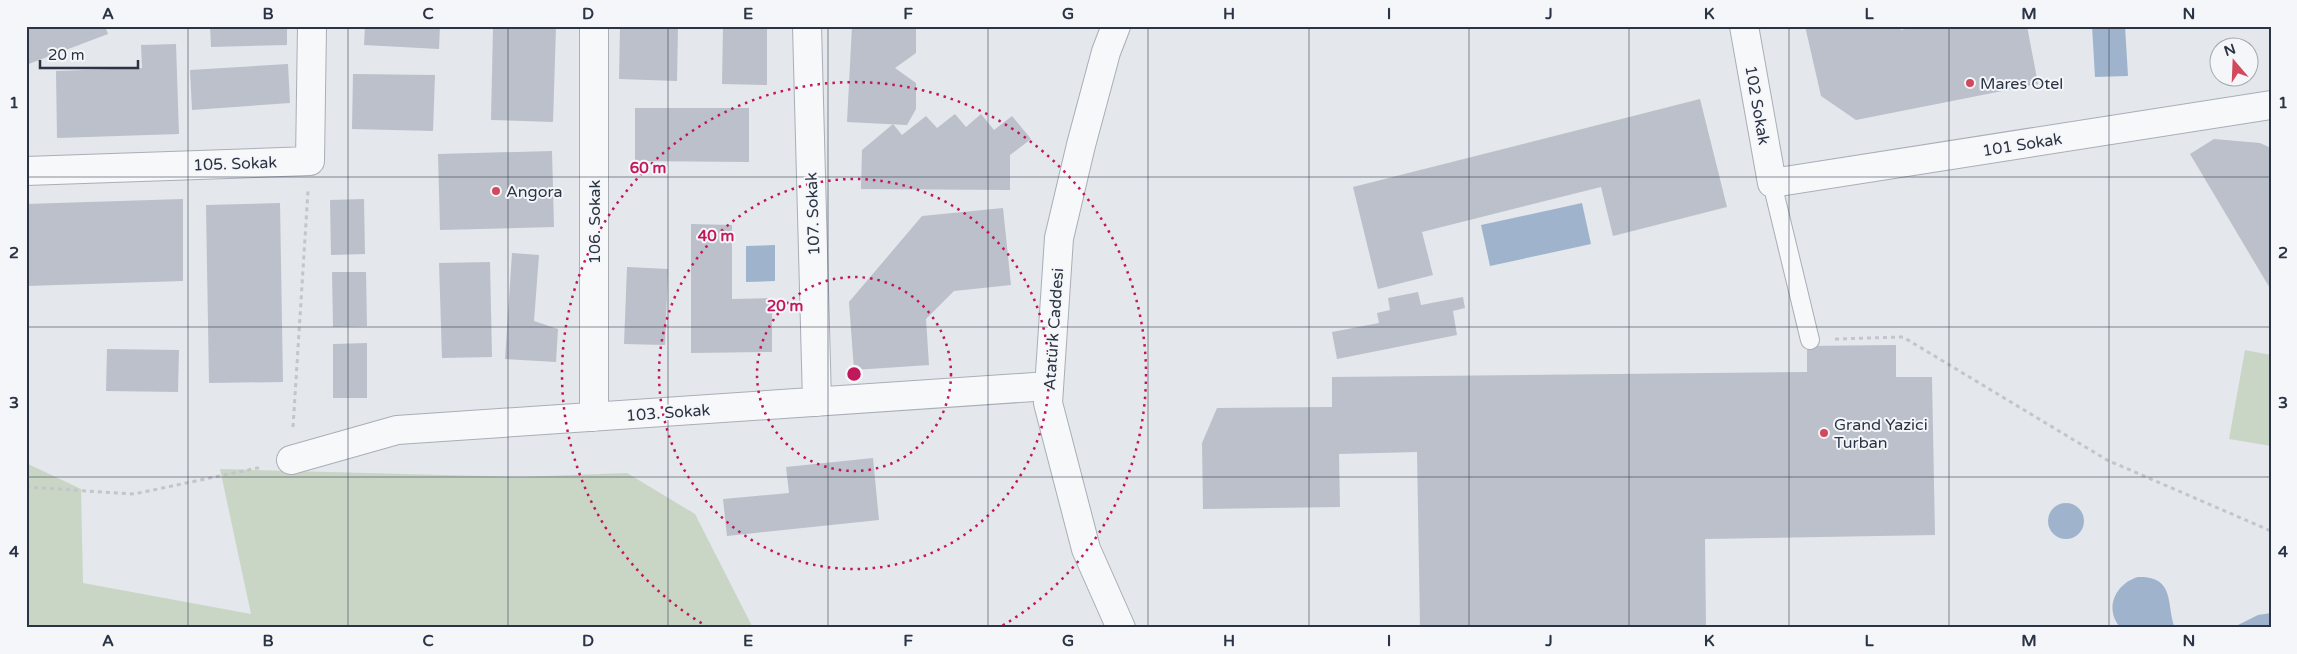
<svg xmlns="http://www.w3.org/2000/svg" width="2297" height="654" font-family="'Varela Round',sans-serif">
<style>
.green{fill:#c9d6c5}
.water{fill:#9fb4cc}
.building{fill:#bbc0ca}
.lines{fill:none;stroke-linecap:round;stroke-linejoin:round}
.service-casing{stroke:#a9aeb7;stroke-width:20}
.minor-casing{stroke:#a9aeb7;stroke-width:30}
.tertiary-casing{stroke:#a9aeb7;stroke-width:30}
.path{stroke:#c2c5cb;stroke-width:3;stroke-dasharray:4 4;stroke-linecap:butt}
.service{stroke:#f7f8fa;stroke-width:18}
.minor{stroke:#f7f8fa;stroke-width:28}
.tertiary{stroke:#f7f8fa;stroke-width:28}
.grid{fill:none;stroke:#2b3445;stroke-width:1;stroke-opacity:0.55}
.ring{fill:none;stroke:#c2185b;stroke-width:2.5;stroke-dasharray:2.5 5}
.poi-dot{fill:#d1495b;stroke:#f4f6f9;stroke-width:2}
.labels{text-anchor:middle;stroke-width:4;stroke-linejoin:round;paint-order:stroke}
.poi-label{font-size:16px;fill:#2b3445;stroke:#f4f6f9;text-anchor:start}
.street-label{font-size:16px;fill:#2b3445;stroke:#f4f6f9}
.centre{fill:#c2185b;stroke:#f4f6f9;stroke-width:2.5}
.ring-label{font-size:15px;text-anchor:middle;font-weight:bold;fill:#c2185b;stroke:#f4f6f9;stroke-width:4;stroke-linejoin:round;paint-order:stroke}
.neatline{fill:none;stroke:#2b3445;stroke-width:2}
.grid-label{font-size:16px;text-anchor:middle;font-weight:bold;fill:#2b3445}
</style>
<rect width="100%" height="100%" fill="#e4e7ec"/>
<path class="green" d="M2245 350 2271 355V446L2229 439Z
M26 463 81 489 83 583 251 614 220 469 521 477 627 473 695 514 753 628H26Z"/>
<path class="water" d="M2092 26H2125L2128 76 2095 77Z
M1582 203 1591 244 1490 266 1481 225Z
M775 245V281L746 282V246Z
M2048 521a18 18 0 1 1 36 0a18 18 0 1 1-36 0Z
M2138 577C2176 576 2166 605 2175 628H2121C2103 609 2116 583 2138 577Z
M2271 613V628H2232L2258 615Z"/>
<path class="building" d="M26 26H105L108 34 26 65Z
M210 26H287V45L211 47Z
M365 26H440L439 49 364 45Z
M493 26H556L553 122 491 120Z
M620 26H678L677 81 619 79Z
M723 26H767V85L722 84Z
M852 26 916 28V53L895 68 916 83V109L907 125 847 122Z
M1805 26H1900L1901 30 1918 26H2027L2038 84 1856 120 1821 96Z
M176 44 179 134 57 138 56 71 142 68 141 45Z
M288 64 290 103 192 110 190 70Z
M353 74 435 75 433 131 352 129Z
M1700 99 1727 207 1613 236 1601 187 1422 232 1433 275 1378 289 1353 187Z
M635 108H749V162L635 161Z
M955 114 966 127 981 114 994 130 1012 116 1031 139 1010 155V190L861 189 862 150 893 124 902 135 926 116 937 128Z
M2214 139 2260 143 2271 148V290L2190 154Z
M552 151 554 227 440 230 438 154Z
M183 199V281L26 286V204Z
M364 199 365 254 331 255 330 200Z
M280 203 283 382 209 383 206 205Z
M1003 208 1011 285 954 291 926 319 929 365 854 370 849 302 922 216Z
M691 224 732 225V299L772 298V352L691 353Z
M512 253 539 255 534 321 558 329 556 362 505 359Z
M490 262 492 357 442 358 439 263Z
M627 267 668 269 665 345 624 344Z
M332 272H366L367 326 333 327Z
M1418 292 1421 305 1463 297 1465 308 1453 311 1457 335 1337 359 1332 332 1379 323 1377 313 1390 310 1388 298Z
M367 343V398H333V344Z
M1896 345V377H1932L1935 535 1705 539 1706 628H1420L1417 452 1339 454 1340 507 1203 509 1202 443 1217 408 1332 407V377L1807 372V346Z
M107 349 179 350 178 392 106 391Z
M873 458 879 520 727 536 723 499 789 493 786 467Z"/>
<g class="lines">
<defs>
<path id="service" d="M1772 183 1810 340"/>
<path id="minor" d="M594 26V417
M807 26 817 402
M1744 26 1772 183 2271 105
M26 171 310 161 312 26
M291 460 397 430 1049 386"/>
<path id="tertiary" d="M1116 26 1106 52 1081 145 1059 238 1048 403 1086 549 1121 628"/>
</defs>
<use href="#service" class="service-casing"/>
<use href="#minor" class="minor-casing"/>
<use href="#tertiary" class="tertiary-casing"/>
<path class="path" d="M1835 339 1903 337 2107 460 2271 531
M293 427 308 191
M26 487 134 494 262 467"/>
<use href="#service" class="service"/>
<use href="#minor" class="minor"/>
<use href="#tertiary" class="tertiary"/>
</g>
<path class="grid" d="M188 26V628M348 26V628M508 26V628M668 26V628M828 26V628M988 26V628M1148 26V628M1309 26V628M1469 26V628M1629 26V628M1789 26V628M1949 26V628M2109 26V628M26 177H2271M26 327H2271M26 477H2271"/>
<g class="ring">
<circle cx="854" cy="374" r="97"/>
<circle cx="854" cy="374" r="195"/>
<path d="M708 627A292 292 0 1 1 1000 627"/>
</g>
<g class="poi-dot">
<circle cx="1970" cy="83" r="5"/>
<circle cx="496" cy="191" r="5"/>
<circle cx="1824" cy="433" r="5"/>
</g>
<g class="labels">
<g class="poi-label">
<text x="1980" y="89">Mares Otel</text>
<text x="506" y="197">Angora</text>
<text x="1834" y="430">Grand Yazici<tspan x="1834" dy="18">Turban</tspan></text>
</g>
<g class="street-label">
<text transform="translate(1758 105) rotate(80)" y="6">102 Sokak</text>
<text transform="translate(2022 144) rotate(-9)" y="6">101 Sokak</text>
<text transform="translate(235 163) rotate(-2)" y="6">105. Sokak</text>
<text transform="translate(812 214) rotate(-92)" y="6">107. Sokak</text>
<text transform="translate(594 222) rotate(-90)" y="6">106. Sokak</text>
<text transform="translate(1053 329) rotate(-86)" y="6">Atatürk Caddesi</text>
<text transform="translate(668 412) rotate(-4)" y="6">103. Sokak</text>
</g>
</g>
<circle cx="854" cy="374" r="8" class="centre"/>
<g class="ring-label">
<text x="648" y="173">60 m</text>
<text x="716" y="241">40 m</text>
<text x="785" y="311">20 m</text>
</g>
<rect width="2297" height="654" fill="none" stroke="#f4f6f9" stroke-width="55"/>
<g transform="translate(2234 62) rotate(341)"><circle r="24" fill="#f4f6f9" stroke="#a4a8b1"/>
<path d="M0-4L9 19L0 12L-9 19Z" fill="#d1495b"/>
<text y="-8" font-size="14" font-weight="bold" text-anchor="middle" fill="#2b3445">N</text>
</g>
<path d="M40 60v8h98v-8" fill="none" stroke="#2b3445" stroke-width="2.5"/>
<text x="48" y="60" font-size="15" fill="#2b3445" stroke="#f4f6f9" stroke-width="4" paint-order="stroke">20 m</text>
<rect x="28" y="28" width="2242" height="598" class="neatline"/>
<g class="grid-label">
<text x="108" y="19">A</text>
<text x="268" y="19">B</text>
<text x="428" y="19">C</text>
<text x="588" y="19">D</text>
<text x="748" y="19">E</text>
<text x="908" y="19">F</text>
<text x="1068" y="19">G</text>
<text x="1229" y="19">H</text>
<text x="1389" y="19">I</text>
<text x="1549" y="19">J</text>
<text x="1709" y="19">K</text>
<text x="1869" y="19">L</text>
<text x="2029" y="19">M</text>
<text x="2189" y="19">N</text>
<text x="14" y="108">1</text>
<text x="2283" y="108">1</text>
<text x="14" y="258">2</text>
<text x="2283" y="258">2</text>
<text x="14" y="408">3</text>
<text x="2283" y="408">3</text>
<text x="14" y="557">4</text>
<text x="2283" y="557">4</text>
<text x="108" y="646">A</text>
<text x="268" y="646">B</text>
<text x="428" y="646">C</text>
<text x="588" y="646">D</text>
<text x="748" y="646">E</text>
<text x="908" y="646">F</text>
<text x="1068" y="646">G</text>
<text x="1229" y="646">H</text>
<text x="1389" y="646">I</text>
<text x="1549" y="646">J</text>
<text x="1709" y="646">K</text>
<text x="1869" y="646">L</text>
<text x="2029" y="646">M</text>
<text x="2189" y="646">N</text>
</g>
</svg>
